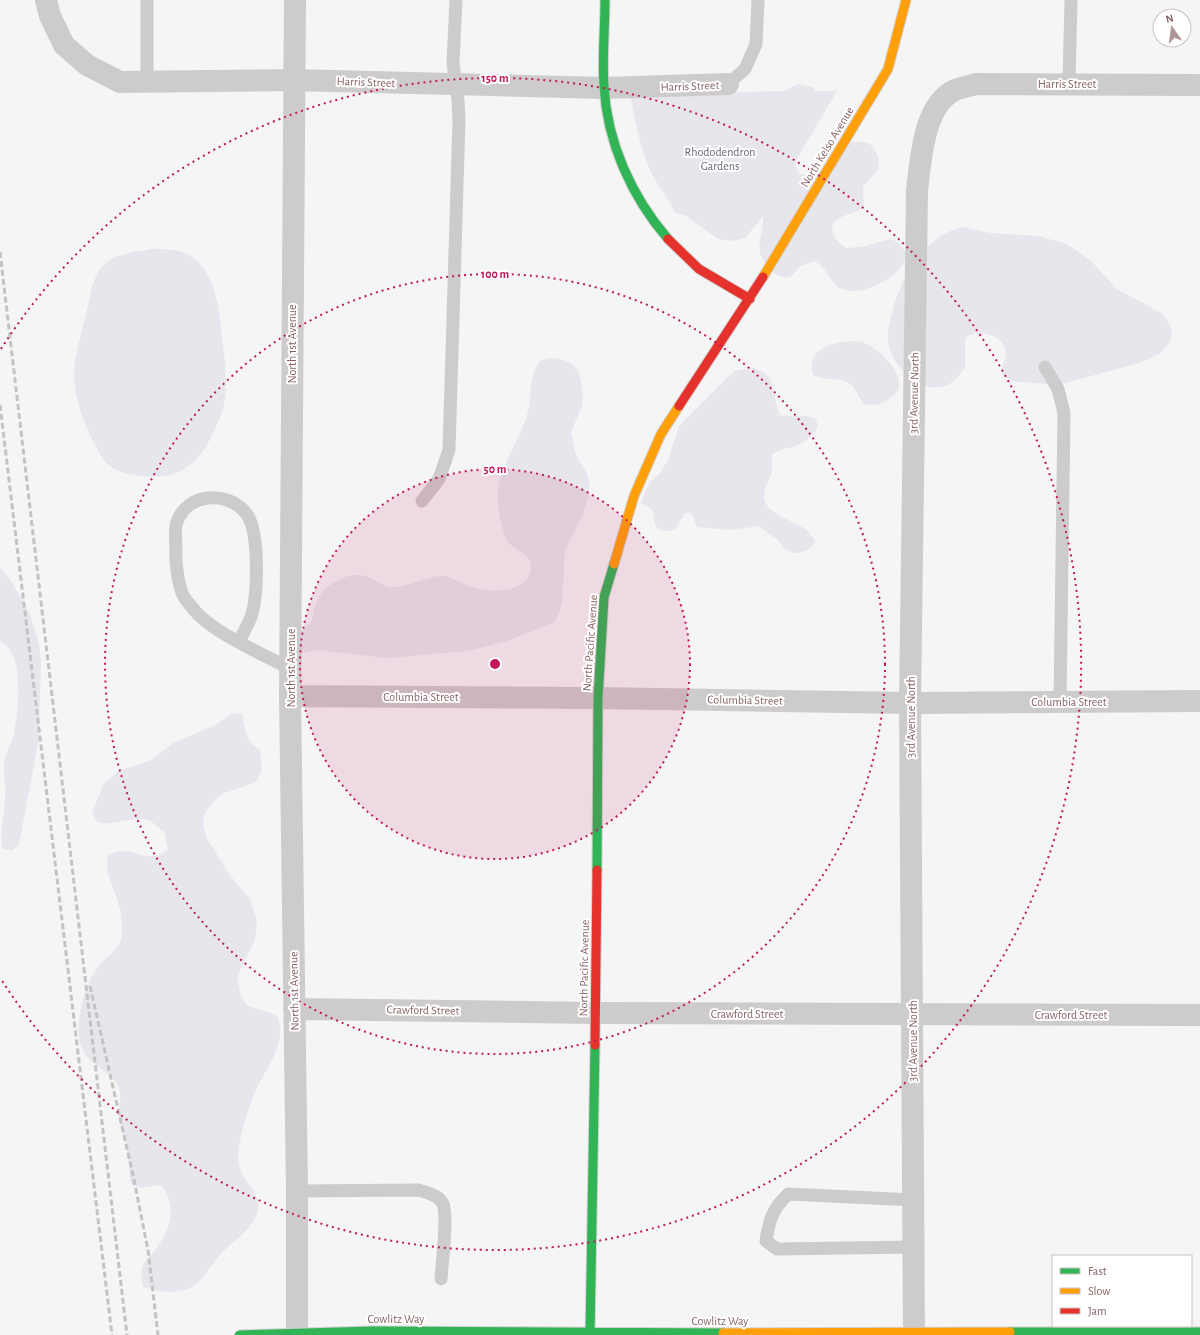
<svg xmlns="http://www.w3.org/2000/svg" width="1200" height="1335" font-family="'Alegreya Sans',sans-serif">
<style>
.green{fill:#e6e6ec}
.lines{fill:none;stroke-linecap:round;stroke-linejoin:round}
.fast-casing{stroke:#d3d1d1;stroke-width:11}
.slow-casing{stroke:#d3d1d1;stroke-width:11}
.jam-casing{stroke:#d3d1d1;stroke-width:11}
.lane{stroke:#cecbcc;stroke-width:13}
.street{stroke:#cecbcc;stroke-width:22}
.fast{stroke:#30b455;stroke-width:9}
.slow{stroke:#ff9f0a;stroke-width:9}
.jam{stroke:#e5322d;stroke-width:9}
.rail{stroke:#c5c2c2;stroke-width:3;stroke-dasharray:6 3;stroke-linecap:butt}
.fast-bridge-casing{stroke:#d3d1d2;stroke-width:11;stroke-linecap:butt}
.fast-bridge{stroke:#30b455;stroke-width:9}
.ring{fill:none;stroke:#c2185b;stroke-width:2;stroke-dasharray:2 4}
.labels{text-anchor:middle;stroke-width:4;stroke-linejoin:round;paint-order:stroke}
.street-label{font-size:12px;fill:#886364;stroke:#fff}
.park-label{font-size:12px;fill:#6c637e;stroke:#fff}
.centre{fill:#c2185b;stroke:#fff;stroke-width:2}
.ring-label{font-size:12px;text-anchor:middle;font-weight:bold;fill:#c2185b;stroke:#fff;stroke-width:4;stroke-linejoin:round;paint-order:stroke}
</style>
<rect width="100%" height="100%" fill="#f5f5f6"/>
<path class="green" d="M798 84 813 87 816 91H837L795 162 798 173 806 175 813 174 846 143C859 142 873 139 877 155 879 160 880 165 877 170 874 176 867 181 863 187L864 207C855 215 833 214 832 229 832 238 840 243 846 248L861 247 891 239C933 258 872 298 844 290 830 286 829 268 814 261L801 266 790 277C781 278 777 276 771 269 750 248 764 241 763 216L745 238 732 241 718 239 686 216 674 212C669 197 657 186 651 172 640 147 635 121 630 94L785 91 791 87Z
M962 227 991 233 1038 236 1067 244 1091 261 1117 289 1163 314 1171 327 1172 334 1170 341 1161 353 1142 362 1066 383 1051 384 1017 382 1004 377 1001 371C1003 363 1008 357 1005 349 1001 333 976 329 965 338V367C962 372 957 379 951 383 925 400 890 366 888 340 887 331 890 322 892 313 901 277 923 237 962 227Z
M152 249C162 249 173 249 183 252 216 266 219 308 222 338 225 360 228 382 224 404 222 414 218 423 213 433 199 464 179 480 143 476 116 473 108 470 95 445 82 420 71 390 75 361 78 344 83 327 87 310 91 294 92 276 105 264 116 253 137 252 152 249Z
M860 341C875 346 901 368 899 386 899 391 894 395 890 398 882 405 874 406 864 404 858 398 855 385 847 382 835 377 824 381 813 375 805 345 839 341 860 341Z
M552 358 564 360 573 365 579 373 583 394 582 405 571 433 576 455 587 473 589 483V494L583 514 565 550 562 602 559 613 554 622 507 641 468 651 387 658 318 650 288 656 293 634C300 632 306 629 310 623 314 618 314 609 316 603 322 587 341 576 356 575 370 574 378 585 390 587 407 589 423 577 440 576 452 576 461 583 471 587 486 592 511 593 524 582 528 579 530 574 531 569 532 553 517 553 509 543 504 537 502 526 500 518 498 509 497 493 499 484 505 458 523 434 529 408 532 390 529 374 541 360Z
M751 368C780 373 770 395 780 415 793 418 805 412 816 419L818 427C813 434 805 443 796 446 787 449 780 448 772 455 772 460 773 466 772 471 771 480 763 487 764 497 765 514 793 520 805 529 809 532 812 536 815 541 811 552 795 557 785 549 782 546 780 542 777 539 771 535 765 531 759 526L731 530 697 527 691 513H685C678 527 675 534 659 530L655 525 653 510 641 503 649 483 660 473 668 460 679 426 729 376 735 371Z
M0 568 10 579 30 614 39 644 41 664 39 738 19 844 13 850 2 849C0 830 5 814 5 795 6 785 3 775 4 765 5 753 12 743 14 733 18 712 26 651 0 642Z
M232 713 242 714C247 731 243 738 260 750L262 770 257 780 249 785 221 794 208 808 203 817 204 828 207 839 230 875 250 899 257 920 255 940 237 977 241 997 248 1006 269 1012 278 1017C287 1044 266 1068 255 1092 249 1107 243 1125 240 1141 238 1150 237 1162 241 1171 246 1184 260 1193 258 1208 257 1227 230 1243 219 1256 210 1266 202 1282 190 1288 174 1295 159 1291 143 1287 142 1280 140 1272 143 1265 148 1257 155 1251 160 1243 173 1224 175 1203 161 1185L140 1188 131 1184C129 1172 129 1160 127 1148 125 1138 121 1129 119 1119 118 1109 122 1098 119 1088 113 1070 86 1066 80 1043 75 1023 84 985 97 968 105 958 121 949 122 935 123 922 120 907 116 896 111 879 105 874 108 855 136 842 144 868 168 850L164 831C159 828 153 822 148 820 132 815 114 827 97 822L92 813 103 785 118 771 149 761 173 743 215 725Z"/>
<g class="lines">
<defs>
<path id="fast" d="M605 0C605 29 602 57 604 86 607 142 631 196 668 239
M597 870 598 698 604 597 614 564
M372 1331 723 1333
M1010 1332H1200
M590 1335 595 1045"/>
<path id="slow" d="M763 277 888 69 906 0
M614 564 634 496 661 434 679 406
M723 1333 1010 1332"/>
<path id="jam" d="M668 239 699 269 750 299
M679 406 763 277
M595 1045 597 870"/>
</defs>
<use href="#fast" class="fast-casing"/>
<use href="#slow" class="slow-casing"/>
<use href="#jam" class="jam-casing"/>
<path class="lane" d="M147 82V0
M728 84 745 69 756 44 758 0
M1069 84 1071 0
M1045 367 1058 389 1064 413 1060 702
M422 501 439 479 449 450 459 120 458 100 453 63 456 0
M239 642C243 633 248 625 251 617 258 596 260 531 246 513 227 490 187 493 177 522 174 530 176 541 176 549 175 561 178 586 184 597 187 602 192 607 195 611 214 633 264 655 291 669
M297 1191 419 1190C427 1193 439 1195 443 1204 448 1216 442 1263 441 1279
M914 1200 788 1194C772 1210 769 1220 766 1241L777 1249 914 1247"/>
<path class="street" d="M46 0 50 16 64 45 87 65 120 82 294 80 604 88 728 84
M295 0 290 696 297 1191V1335
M290 696 598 698 910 703 1200 701
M294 1009 596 1013 1200 1015
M914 1335 910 703 917 190C921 160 923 105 955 90 962 87 970 86 976 84L1200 85"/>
<use href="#fast" class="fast"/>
<use href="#slow" class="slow"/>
<use href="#jam" class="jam"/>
<path class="rail" d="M0 252 127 1335
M0 405 112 1335
M90 986 133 1175 148 1250 158 1335"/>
<defs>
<path id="fast-bridge" d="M239 1335 372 1331"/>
</defs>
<use href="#fast-bridge" class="fast-bridge-casing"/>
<use href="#fast-bridge" class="fast-bridge"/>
</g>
<circle cx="495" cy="664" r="195" fill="#c2185b" fill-opacity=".12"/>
<g class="ring">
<circle cx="495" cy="664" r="195"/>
<circle cx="495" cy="664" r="390"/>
<path d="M1 349A586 586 0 1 1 1 979"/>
</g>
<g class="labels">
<g class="street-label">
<text transform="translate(366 82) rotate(2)" y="4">Harris Street</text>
<text x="1067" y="88">Harris Street</text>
<text transform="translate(690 86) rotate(-2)" y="4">Harris Street</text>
<text transform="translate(827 147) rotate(-59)" y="4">North Kelso Avenue</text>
<text transform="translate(292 344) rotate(-90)" y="4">North 1st Avenue</text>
<text transform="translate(914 393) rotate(-89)" y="4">3rd Avenue North</text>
<text transform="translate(590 643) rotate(-86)" y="4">North Pacific Avenue</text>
<text transform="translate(291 668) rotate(-90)" y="4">North 1st Avenue</text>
<text x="421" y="701">Columbia Street</text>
<text transform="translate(745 700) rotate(1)" y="4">Columbia Street</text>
<text x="1069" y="706">Columbia Street</text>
<text transform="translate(911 717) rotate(-90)" y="4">3rd Avenue North</text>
<text transform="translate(584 968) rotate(-89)" y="4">North Pacific Avenue</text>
<text transform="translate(294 991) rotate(-91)" y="4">North 1st Avenue</text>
<text transform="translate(423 1010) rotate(1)" y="4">Crawford Street</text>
<text x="747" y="1018">Crawford Street</text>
<text x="1071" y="1019">Crawford Street</text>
<text transform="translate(913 1041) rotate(-90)" y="4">3rd Avenue North</text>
<text x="396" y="1323">Cowlitz Way</text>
<text x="720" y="1325">Cowlitz Way</text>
</g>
<g class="park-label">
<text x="720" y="156">Rhododendron<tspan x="720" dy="14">Gardens</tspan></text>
</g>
</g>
<circle cx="495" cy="664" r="6" class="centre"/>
<g class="ring-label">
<text x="495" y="82">150 m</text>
<text x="495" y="278">100 m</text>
<text x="495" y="473">50 m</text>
</g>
<rect x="1052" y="1255" width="140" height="72" fill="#ffffff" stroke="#cfc1c1"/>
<rect x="1060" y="1268" width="20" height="6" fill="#30b455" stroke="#cfc1c1"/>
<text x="1088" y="1275" font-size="12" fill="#886364">Fast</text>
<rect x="1060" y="1288" width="20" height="6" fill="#ff9f0a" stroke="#cfc1c1"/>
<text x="1088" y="1295" font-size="12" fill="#886364">Slow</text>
<rect x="1060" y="1308" width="20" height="6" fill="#e5322d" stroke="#cfc1c1"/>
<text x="1088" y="1315" font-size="12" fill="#886364">Jam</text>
<g transform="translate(1172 28) rotate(346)"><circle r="19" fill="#ffffff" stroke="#cfc1c1"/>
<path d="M0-3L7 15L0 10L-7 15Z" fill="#ae9697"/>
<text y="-6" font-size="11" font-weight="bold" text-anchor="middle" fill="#886364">N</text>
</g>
</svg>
